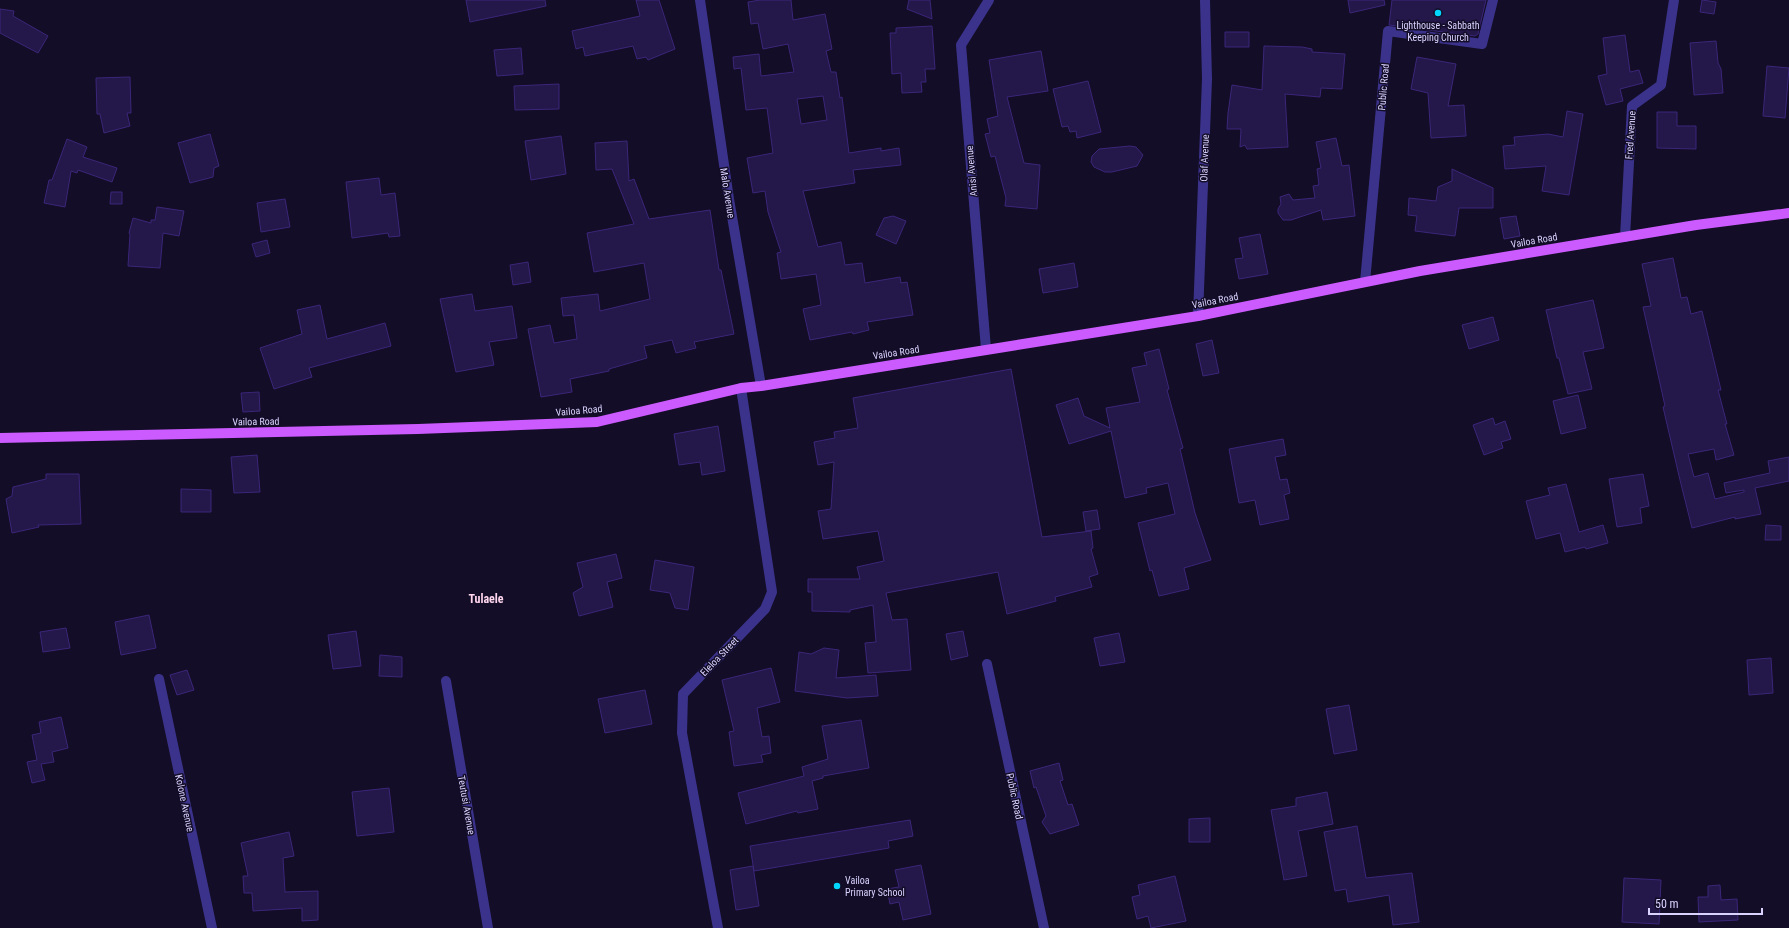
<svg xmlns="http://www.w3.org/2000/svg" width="1789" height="928" font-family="'Roboto Condensed',sans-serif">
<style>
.building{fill:#24174a;stroke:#3b2679;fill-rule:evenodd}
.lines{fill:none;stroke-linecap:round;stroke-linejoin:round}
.minor{stroke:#3b338b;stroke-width:10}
.major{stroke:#cb5aff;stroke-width:10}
.poi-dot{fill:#00d6fe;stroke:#130d27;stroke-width:1.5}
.labels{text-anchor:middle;stroke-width:3;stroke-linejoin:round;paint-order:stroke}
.poi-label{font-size:10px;fill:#dad3ff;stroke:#130d27}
.street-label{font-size:10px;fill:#dad3ff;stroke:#130d27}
.quarter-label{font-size:12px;font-weight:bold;fill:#ffd5ed;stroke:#130d27}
</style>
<rect width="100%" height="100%" fill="#130d27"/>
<path class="building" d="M466 0H545L546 6 470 22Z
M636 0H659L675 49 648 60 646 57 637 59 633 46 585 56 583 47 576 49 572 31 640 16Z
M760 0H791L793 20 825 14 832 49 826 51 831 72H836L840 98 842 97 849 153 881 148V151L899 148 901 165 853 170 855 183 803 191 818 247 841 242 845 265 862 263 865 283 900 277 901 283 907 282 913 315 867 322 869 330 853 334 852 332 810 340 803 309 821 305 816 274 781 279 777 253 781 252 768 212 765 191 753 193 747 158 773 153 767 108 746 110 741 68 734 69 733 57 759 54 761 76 794 72 788 44 763 49 758 23 751 24 748 2ZM823 96 827 120 801 124 797 99Z
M909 0H930L932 19 907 9Z
M1348 0H1384L1385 5 1350 13Z
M1392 0H1486L1478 34 1475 36 1389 25Z
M1702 0 1716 2 1714 14 1700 12Z
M0 9 14 11 13 16 48 36 38 53 0 33Z
M932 26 935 69H925L926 82H921L922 92 902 93 901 73 892 74 890 33H896V28Z
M1225 32H1249V47H1225Z
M1625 35 1630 72 1639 70 1643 83 1620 89 1623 101 1606 105 1598 76 1607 74 1603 38Z
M1716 41 1718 63 1721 69 1723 93 1694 95 1690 43Z
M1264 46 1302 47 1312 49V52L1345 54 1342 89 1321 88 1320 97 1285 94 1288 147 1247 149 1245 145 1240 147 1241 129H1227L1228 113 1232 85 1262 90Z
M521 48 523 74 497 76 494 50Z
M1041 51 1048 91 1007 97 1024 163 1040 165 1037 209 1005 206 1006 198 995 156 991 157 985 134 990 133 987 119 998 116 989 60Z
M1417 57 1456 64 1448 106 1464 105 1466 136 1431 138 1428 93 1411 89Z
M1767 66 1789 68 1785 118 1763 116Z
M130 77 131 113H127L130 126 104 133 100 114H97L96 78Z
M1088 81 1101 132 1077 138 1076 131 1070 132 1068 126 1062 127 1053 89Z
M559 84V109L515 110 514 86Z
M1567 111 1583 114 1569 195 1542 191 1546 166 1505 169 1503 146 1515 145 1514 137 1548 134 1563 137Z
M1657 112H1677V126H1696V149L1657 148Z
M210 134 219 166 214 168 213 177 190 183 178 143Z
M561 136 566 174 531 180 525 141Z
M1336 138 1342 166 1349 165 1355 216 1323 220 1321 210 1291 220H1283L1278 213V209L1281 204 1280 197 1289 194 1293 200 1315 198 1313 186 1319 185 1317 169 1321 168 1316 142Z
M67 139 87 147 83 157 117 168 112 182 78 170 77 173 71 171 65 207 44 203 49 180H52Z
M627 141 629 181 634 179 649 219 710 210 719 270H721L734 334 694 342 696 348 676 353 672 340 644 346 647 358 609 369V371L570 379 572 392 541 397 528 329 550 325 554 343 577 339 574 315 563 316 561 298 598 294 600 311 650 299 644 263 594 272 587 233 634 224 612 169 596 170 595 143Z
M1130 146 1136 147 1143 155 1137 166 1112 172H1105L1094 167 1091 162 1092 156 1099 149Z
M1452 169 1493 188V208H1459L1455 236 1415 231 1417 216 1408 215 1409 198 1436 201 1438 187 1452 181Z
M379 178 381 195 395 193 400 236 389 237 388 233 352 238 346 182Z
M111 192H122V204H110Z
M285 199 290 227 261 232 257 203Z
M157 207 184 211 179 236 163 233 160 268 128 266 130 234 129 233 133 218 151 223V220H155Z
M893 216 906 221 896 244 876 235 884 218Z
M1516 216 1520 236 1504 239 1500 218Z
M1260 234 1268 274 1239 279 1235 259 1243 258 1239 238Z
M267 240 270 253 256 257 252 244Z
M1673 258 1681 298 1687 297 1691 314 1702 311 1721 390H1718L1727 424H1725L1734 455 1716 460 1714 449 1688 454 1694 477 1708 473 1715 499 1744 492V490L1726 493 1724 483 1770 473 1768 461 1789 457V481L1755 488 1761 514 1735 519V517L1692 528 1680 480 1663 407 1665 406 1643 307 1651 306 1642 264Z
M528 262 531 282 513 285 510 265Z
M1074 263 1078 287 1043 293 1039 269Z
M472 294 475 311 512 306 517 338 489 342 494 365 456 372 440 299Z
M1593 300 1604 348 1583 352 1592 389 1568 394 1559 358H1557L1546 310Z
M320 305 327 339 385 323 391 346 309 368 312 377 274 389 260 348 302 334 297 310Z
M1493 317 1499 340 1469 349 1462 325Z
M1212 340 1219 373 1203 376 1196 344Z
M1159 349 1169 389 1167 390 1183 448 1180 449 1195 513 1211 560 1184 568 1189 589 1159 596 1152 570 1150 571 1138 523 1175 514 1168 483 1146 488 1147 493 1125 498 1111 431 1069 444 1056 405 1078 398 1084 416 1110 428 1106 408 1140 402 1132 368 1147 365 1144 353Z
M1011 369 1042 537 1091 531 1093 548 1091 549 1098 574 1089 577 1092 587 1055 597 1056 601 1007 614 998 572 886 593 892 620 907 619 911 670 868 673 865 643 876 642 873 605 850 610V612L812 611V592H808V579H860L857 567 884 561 878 531 823 539 818 511 831 509 834 462 818 465 814 442 835 438 834 432 858 428 853 398Z
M259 392 260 411 243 412 241 393Z
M1578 395 1586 428 1561 434 1553 401Z
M1493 418 1495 425 1505 421 1511 439 1501 442 1503 448 1484 455 1473 425Z
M718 426 725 471 702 475 700 462 679 465 674 434Z
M1283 439 1286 455 1275 457 1280 480 1287 479 1290 493 1284 495 1289 519 1260 525 1255 500 1239 503 1229 449Z
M257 455 260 492 234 493 231 457Z
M46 474H79L81 524 38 525 39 527 12 533 6 499 12 496 13 487 46 479Z
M1643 474 1649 506 1640 508 1642 523 1617 527 1609 479Z
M1566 484 1579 532 1603 525 1608 543 1586 549 1585 547 1565 552 1560 533 1536 539 1526 501 1550 495 1548 488Z
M181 489 211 490V512H181Z
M1097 510 1100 529 1086 531 1083 512Z
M1766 525 1781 526V540H1765Z
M616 554 622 578 607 582 613 607 579 616 573 593 583 587 577 563Z
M655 560 694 567 688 610 675 608 670 593 650 590Z
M149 615 156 648 121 655 115 622Z
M66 628 70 648 43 652 40 632Z
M356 631 361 666 333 669 328 635Z
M963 631 968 656 951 660 946 634Z
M1119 633 1125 662 1100 666 1094 638Z
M824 648 839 650 836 678 876 675 878 696 847 698 795 691 799 652 811 654Z
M380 655 402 657V677L379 676Z
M1771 658 1773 693 1749 695 1747 660Z
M771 668 780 702 757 708 762 737 769 736 771 753 761 755 763 762 734 766 729 732 734 731 722 680Z
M187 670 194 690 177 695 170 675Z
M645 690 652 724 605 733 598 699Z
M1349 705 1357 750 1334 754 1326 709Z
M61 717 68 748 52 752 54 762 41 764 45 780 32 783 27 762 37 760 32 735 41 733 39 722Z
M861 720 869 768 823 776V778L812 781 818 809 798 813 797 811 746 824 738 793 804 776 802 767 828 759 822 726Z
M1059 763 1063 780 1060 781 1068 805 1072 804 1079 825 1050 834 1042 822 1046 816 1036 787 1034 788 1030 771Z
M389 788 394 832 357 836 352 792Z
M1327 792 1333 824 1298 831 1307 876 1284 880 1271 810 1296 806V798Z
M1210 818V842H1189V819Z
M910 820 913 836 888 841 889 848 754 871 750 846Z
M1357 826 1366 878 1412 873 1419 922 1393 925 1389 895 1348 902 1346 889 1335 891 1324 832Z
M289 832 294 856 283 858 285 892 318 891V920L302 921V908L253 911 252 893H244L243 876H248L241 843Z
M921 865 931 914 903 920 899 902 890 904 887 889 899 887 895 870Z
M753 866 759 906 736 910 730 870Z
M1175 876 1186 921 1151 928 1148 916 1137 919 1132 897 1140 895 1138 885Z
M1624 878 1661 880 1659 924 1622 922Z
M1720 885 1721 900 1737 899 1738 920 1699 922 1698 897H1708V886Z"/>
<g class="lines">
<path class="minor" d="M700 0 729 199 761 386
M1625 237 1632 106 1661 85 1674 0
M1365 282 1388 31 1482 44 1493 0
M1198 316 1207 79 1205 0
M986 349 961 45 989 0
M987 664 1044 928
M159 679 212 928
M446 681 488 928
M718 928 682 733 683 694 765 609 772 592 741 388"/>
<path class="major" d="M0 438 418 429 597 422 741 388 761 386 1198 316 1420 271 1696 225 1789 213"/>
</g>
<g class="poi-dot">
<circle cx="1438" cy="13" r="4"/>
<circle cx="837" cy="886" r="4"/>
</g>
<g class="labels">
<g class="poi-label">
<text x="1438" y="29">Lighthouse - Sabbath<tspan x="1438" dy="12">Keeping Church</tspan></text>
<text x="845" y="884" text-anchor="start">Vailoa<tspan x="845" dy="12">Primary School</tspan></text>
</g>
<g class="street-label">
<text transform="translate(1383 87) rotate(-85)" y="4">Public Road</text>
<text transform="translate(1630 135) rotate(-86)" y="4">Fred Avenue</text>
<text transform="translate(1204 158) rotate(-88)" y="4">Olaf Avenue</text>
<text transform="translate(971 171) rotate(-95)" y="4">Anisi Avenue</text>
<text transform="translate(728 193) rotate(81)" y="4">Malo Avenue</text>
<text transform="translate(1534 240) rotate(-10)" y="4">Vailoa Road</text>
<text transform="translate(1215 300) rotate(-11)" y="4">Vailoa Road</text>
<text transform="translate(896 352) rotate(-9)" y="4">Vailoa Road</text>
<text transform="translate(579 410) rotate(-5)" y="4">Vailoa Road</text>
<text transform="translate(256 421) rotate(-1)" y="4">Vailoa Road</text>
<text transform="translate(719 656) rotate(-46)" y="4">Eleloa Street</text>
<text transform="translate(1015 796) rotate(78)" y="4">Public Road</text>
<text transform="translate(185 803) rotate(78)" y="4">Kolone Avenue</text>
<text transform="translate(467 805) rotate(80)" y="4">Teutusi Avenue</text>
</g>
<g class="quarter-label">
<text x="486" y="603">Tulaele</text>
</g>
</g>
<path d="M1649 908v6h113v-6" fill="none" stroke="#dad3ff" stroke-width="2"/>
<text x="1655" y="908" font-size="12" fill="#dad3ff" stroke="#130d27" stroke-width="3" paint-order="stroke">50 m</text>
</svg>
